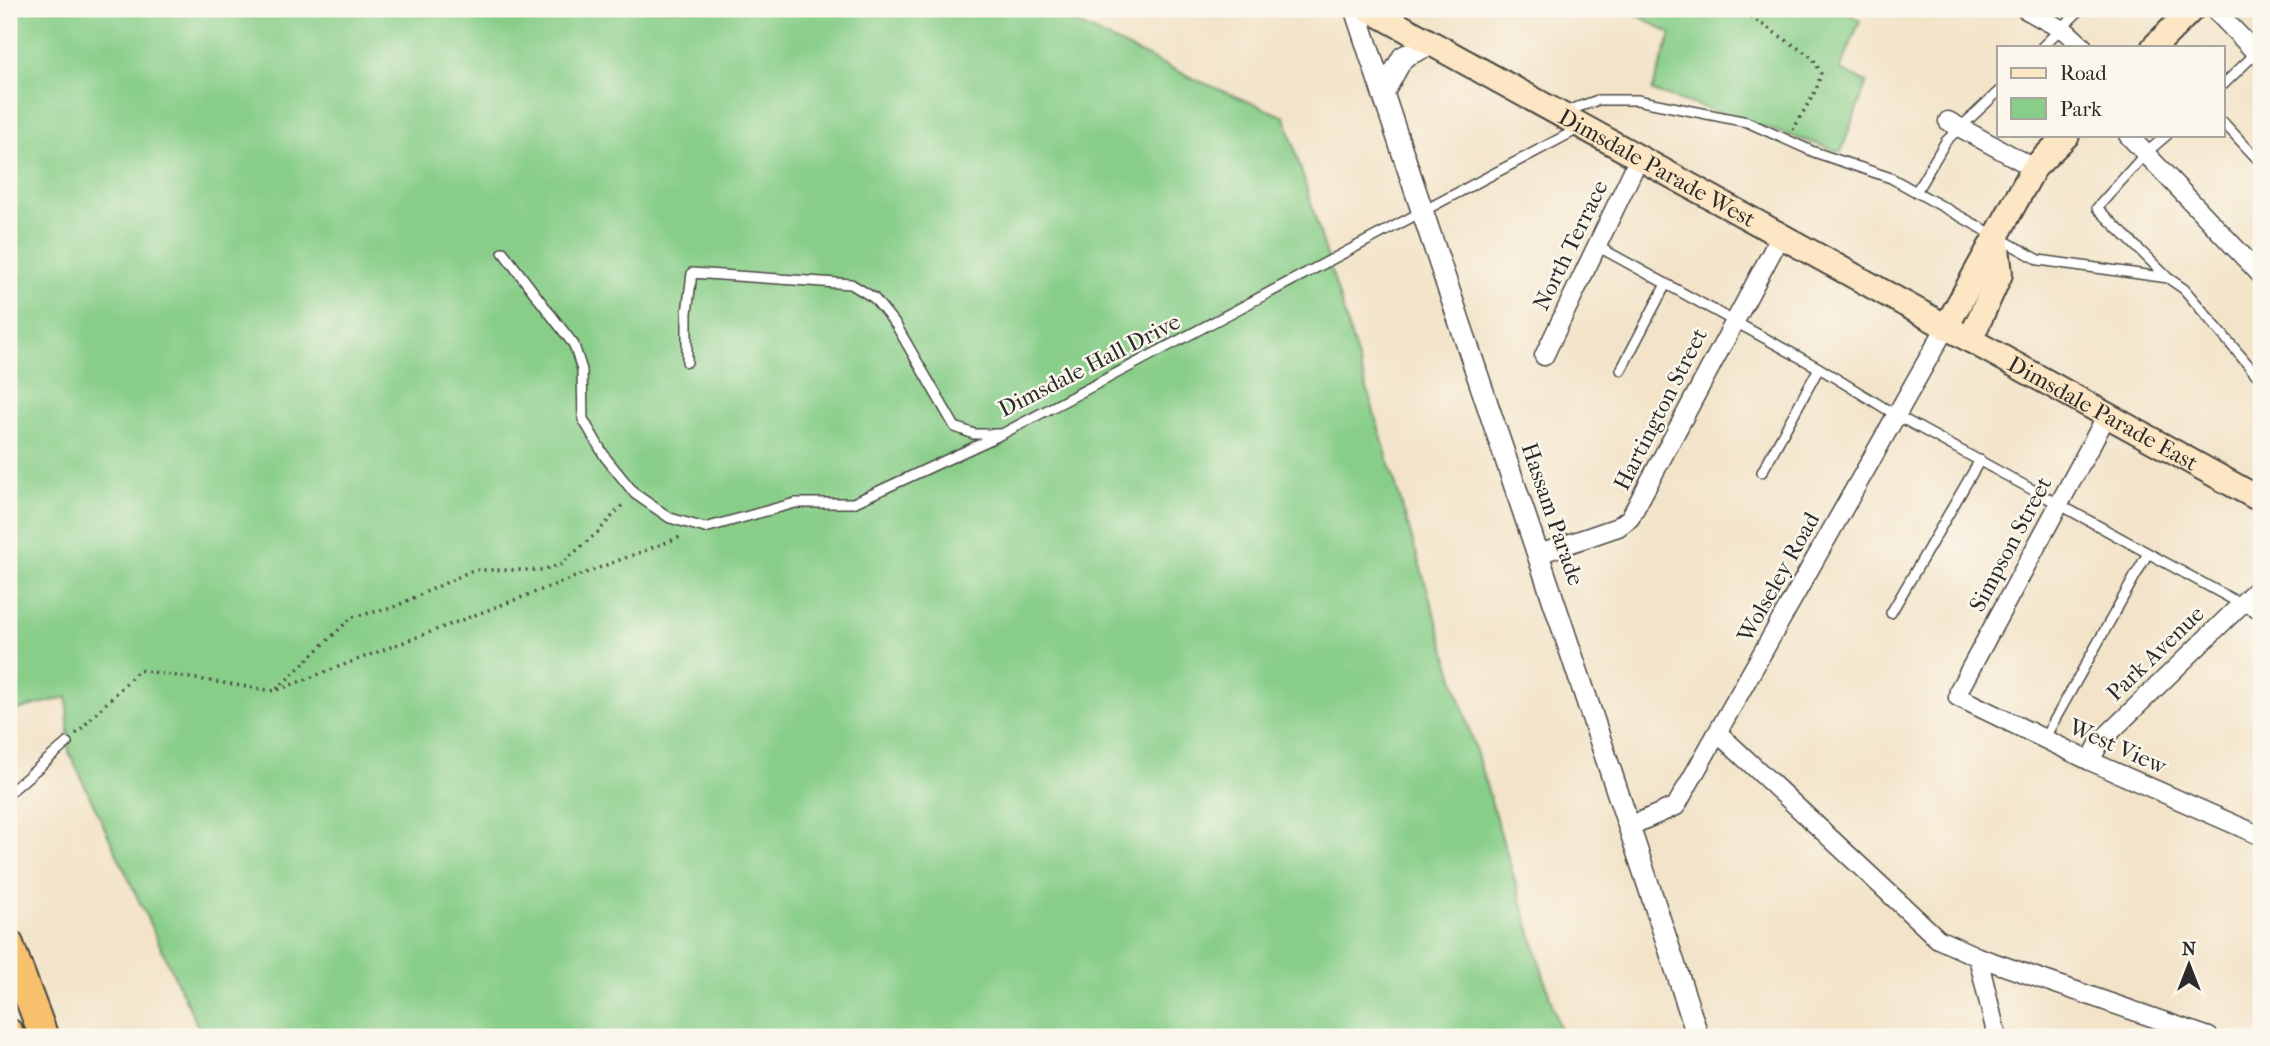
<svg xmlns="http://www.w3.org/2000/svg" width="2270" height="1046" font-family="'IM FELL French Canon',serif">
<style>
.green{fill:#88ce89;stroke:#5a7c5a;stroke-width:2}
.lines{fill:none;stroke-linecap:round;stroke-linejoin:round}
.service-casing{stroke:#494743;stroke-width:12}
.minor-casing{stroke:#494743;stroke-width:21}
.tertiary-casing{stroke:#494743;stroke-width:24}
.secondary-casing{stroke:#494743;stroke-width:28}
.trunk-casing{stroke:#494743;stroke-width:32}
.path{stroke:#494743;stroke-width:3.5;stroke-dasharray:2 5;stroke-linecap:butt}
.service{stroke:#fff;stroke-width:9}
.minor{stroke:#fff;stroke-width:18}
.tertiary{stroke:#fff;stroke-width:21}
.secondary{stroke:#fce6c4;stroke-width:24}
.trunk{stroke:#f7c06c;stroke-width:28}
.labels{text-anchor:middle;stroke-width:5;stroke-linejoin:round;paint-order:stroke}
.street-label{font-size:23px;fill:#2b2b2b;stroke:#fbf7ec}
</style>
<rect width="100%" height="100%" fill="#fbf7ec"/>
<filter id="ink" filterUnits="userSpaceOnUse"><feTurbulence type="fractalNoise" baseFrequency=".0143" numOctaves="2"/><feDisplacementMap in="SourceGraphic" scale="14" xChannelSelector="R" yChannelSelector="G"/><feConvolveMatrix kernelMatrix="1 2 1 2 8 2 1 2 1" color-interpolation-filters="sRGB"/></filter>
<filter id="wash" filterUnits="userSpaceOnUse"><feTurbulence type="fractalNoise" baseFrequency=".00686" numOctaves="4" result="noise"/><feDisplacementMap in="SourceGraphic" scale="28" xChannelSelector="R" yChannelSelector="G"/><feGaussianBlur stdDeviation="1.57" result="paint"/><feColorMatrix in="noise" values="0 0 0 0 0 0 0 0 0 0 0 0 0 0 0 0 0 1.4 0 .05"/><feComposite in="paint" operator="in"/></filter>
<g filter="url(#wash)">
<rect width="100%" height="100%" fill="#f3e4c9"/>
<path class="green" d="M9 9H1047L1192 78 1285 117 1562 1037H203L69 752 67 697 9 712Z
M1626 9H1842L1860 21 1840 70 1867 82 1841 152 1652 91 1671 34Z"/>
</g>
<g filter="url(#ink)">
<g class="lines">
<defs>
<path id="service" d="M2042 47 2081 9
M2223 85 2257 52
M1564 112 1598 100H1637L1747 122 1814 152 1891 178 2039 260 2168 278 2184 289 2261 380
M2223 122 2261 163
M2167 135 2146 153 2097 208 2168 278
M1916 192 1946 141 1999 91
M1597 246 1819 368 1896 415 2261 615
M503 252 574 345 582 370 583 419 605 457 635 494 670 518 705 528 795 503H853L998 436
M687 362V313L692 273 851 284 874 298 896 325 955 427 974 434H1002L1580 128
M1621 370 1666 284
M1762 472 1819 368
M1891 613 1980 460
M2044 739 2148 553
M9 793 67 743"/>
<path id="minor" d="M2025 9 2068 33 2083 47
M2214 9 2261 58
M1948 121 2034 168
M2128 135 2261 275
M1544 356 1640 156
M2107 415 1959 690 1958 697 2090 761 2261 836
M1539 554 1618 527 1630 518 1781 235
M1719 734 1938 939 1978 957 2209 1037
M2090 761 2100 742 2261 585
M1630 826 1676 806 1946 327
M1978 957 1997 1037"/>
<path id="tertiary" d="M1355 9C1468 352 1587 693 1698 1037
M1383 93 1403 57 1432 43"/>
<g id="secondary">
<path id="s1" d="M1369 9 2261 500"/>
<path d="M2154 47 2192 9"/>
<path d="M1946 327 2034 168 2067 135"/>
<path d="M1970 340 2000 274 1996 238"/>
</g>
<path id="trunk" d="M9 944 44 1037
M9 1033 10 1037"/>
</defs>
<use href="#service" class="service-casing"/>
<use href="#minor" class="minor-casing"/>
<use href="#tertiary" class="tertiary-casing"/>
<use href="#secondary" class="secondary-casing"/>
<use href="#trunk" class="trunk-casing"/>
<path class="path" d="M1739 9 1813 58 1821 74 1816 90 1793 130
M277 689 352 617 392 608 473 570H542L560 565 598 532 625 502
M76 734 139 670 275 691 683 536"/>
<use href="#service" class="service"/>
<use href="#minor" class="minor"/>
<use href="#tertiary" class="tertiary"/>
<use href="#secondary" class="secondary"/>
<use href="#trunk" class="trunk"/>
</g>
</g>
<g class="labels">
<g class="street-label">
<text dy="8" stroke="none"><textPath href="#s1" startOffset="329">Dimsdale Parade West</textPath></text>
<text transform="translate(1570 245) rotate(-64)" y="8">North Terrace</text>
<text transform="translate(1089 365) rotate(-27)" y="8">Dimsdale Hall Drive</text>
<text transform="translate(1660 409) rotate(-63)" y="8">Hartington Street</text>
<text dy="8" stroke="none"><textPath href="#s1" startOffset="838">Dimsdale Parade East</textPath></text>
<text transform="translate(1553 514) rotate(71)" y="8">Hassam Parade</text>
<text transform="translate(2010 544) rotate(-62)" y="8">Simpson Street</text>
<text transform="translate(1778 577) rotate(-61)" y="8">Wolseley Road</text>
<text transform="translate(2155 653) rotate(-44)" y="8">Park Avenue</text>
<text transform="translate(2118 746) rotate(24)" y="8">West View</text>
</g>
</g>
<rect width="2270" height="1046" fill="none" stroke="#fbf7ec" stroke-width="35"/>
<rect x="1997" y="46" width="228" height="91" fill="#fbf7ec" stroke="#a8a59f" stroke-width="2"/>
<rect x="2011" y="68" width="35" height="10" fill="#fce6c4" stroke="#a8a59f" stroke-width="2"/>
<text x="2060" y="80" font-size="21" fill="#2b2b2b">Road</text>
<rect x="2011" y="98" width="35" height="21" fill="#88ce89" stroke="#a8a59f" stroke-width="2"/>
<text x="2060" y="116" font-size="21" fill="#2b2b2b">Park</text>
<g transform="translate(2189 965)" stroke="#fbf7ec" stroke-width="5" paint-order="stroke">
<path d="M0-5L12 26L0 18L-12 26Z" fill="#2b2b2b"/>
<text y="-10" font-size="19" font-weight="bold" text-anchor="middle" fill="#2b2b2b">N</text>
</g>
</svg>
